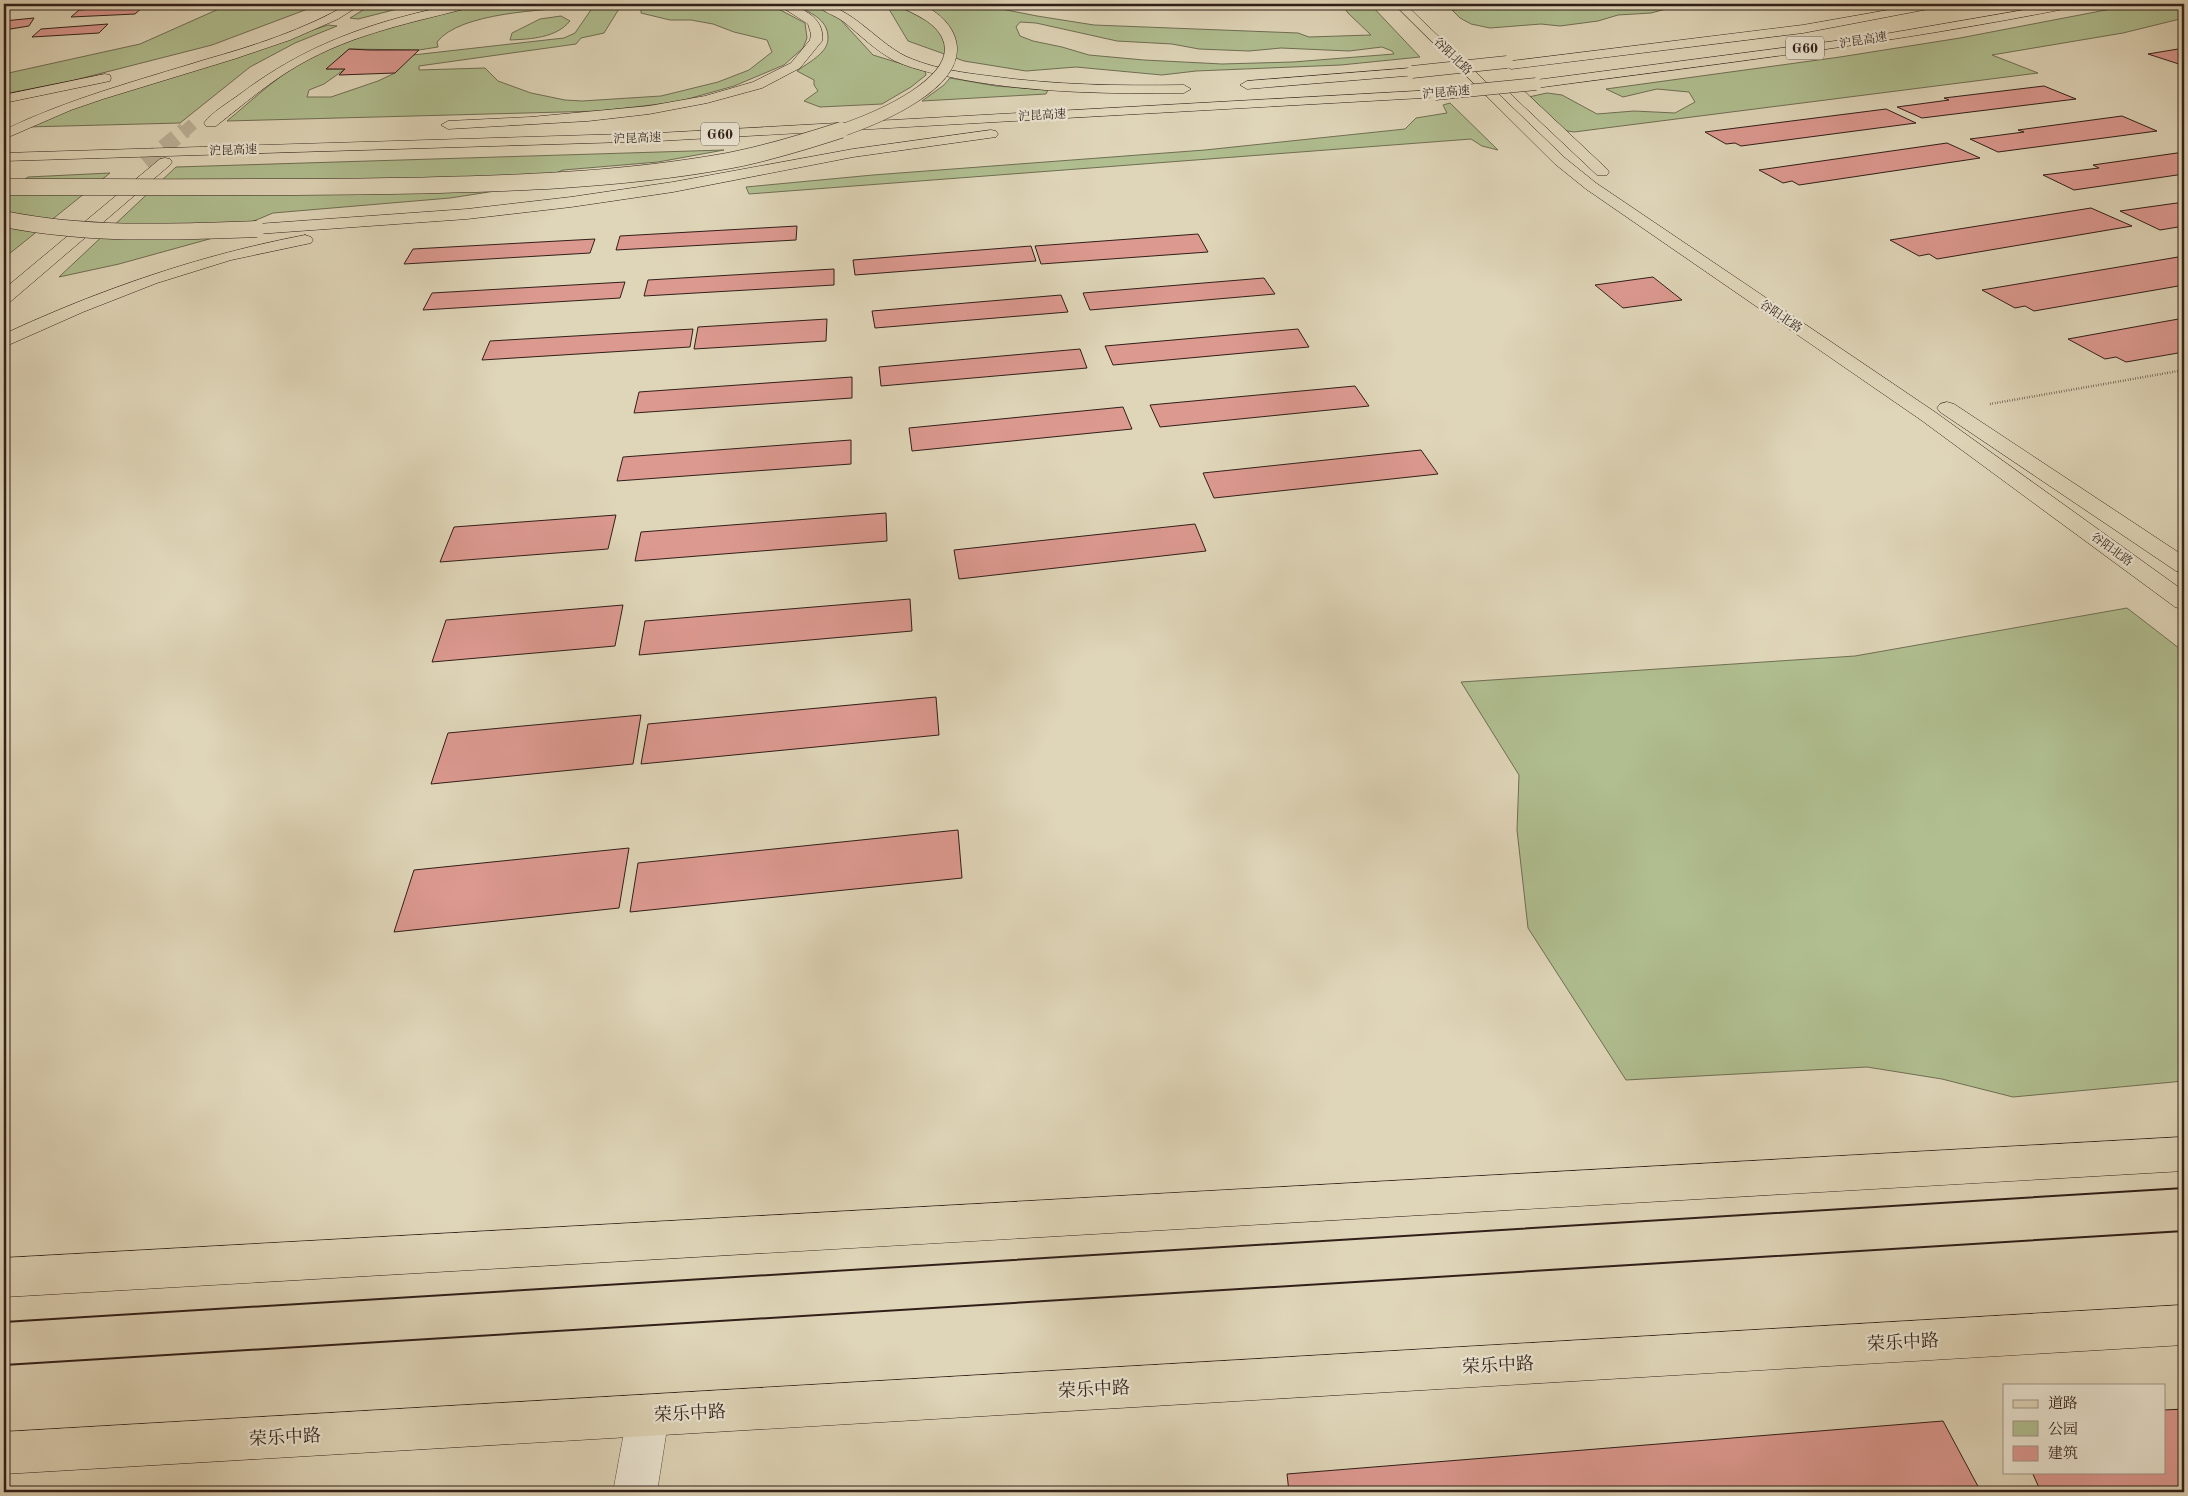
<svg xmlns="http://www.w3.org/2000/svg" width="2188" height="1496" font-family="'Old Standard TT','Noto Serif SC',serif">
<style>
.green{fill:#b0be90;stroke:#706e54;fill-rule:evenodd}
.building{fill:#dc9990;stroke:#311f19}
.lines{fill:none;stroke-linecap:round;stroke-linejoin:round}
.highway-tunnel-far1{stroke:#bcb198;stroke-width:12;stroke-dasharray:12 6;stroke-linecap:butt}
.highway-tunnel{stroke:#bcb198;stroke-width:16;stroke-dasharray:16 8;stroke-linecap:butt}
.minor-casing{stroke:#5c4c41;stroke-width:1}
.major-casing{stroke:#311f19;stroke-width:1}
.highway-casing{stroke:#311f19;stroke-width:1}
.path{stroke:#311f19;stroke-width:2.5;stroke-dasharray:0.5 2;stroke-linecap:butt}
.minor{fill:#eae4d1;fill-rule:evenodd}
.major{fill:#dfd5b8;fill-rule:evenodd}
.highway{fill:#dfd5b8;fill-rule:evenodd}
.tram{stroke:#311f19;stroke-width:2}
.highway-bridge-far1-casing{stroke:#311f19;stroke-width:13;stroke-linecap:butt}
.highway-bridge-casing{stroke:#311f19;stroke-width:17;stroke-linecap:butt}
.highway-bridge-far1{stroke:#dfd5b8;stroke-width:12}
.highway-bridge{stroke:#dfd5b8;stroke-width:16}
.labels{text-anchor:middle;stroke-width:4.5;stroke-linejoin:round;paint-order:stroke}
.far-street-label{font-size:12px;fill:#311f19;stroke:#eae4d1}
.shield{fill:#eae4d1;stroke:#685a50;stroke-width:1}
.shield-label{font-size:14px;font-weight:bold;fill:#311f19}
.near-street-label{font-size:18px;fill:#311f19;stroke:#eae4d1}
</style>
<rect width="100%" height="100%" fill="#dfd5b8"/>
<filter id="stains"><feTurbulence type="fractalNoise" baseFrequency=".004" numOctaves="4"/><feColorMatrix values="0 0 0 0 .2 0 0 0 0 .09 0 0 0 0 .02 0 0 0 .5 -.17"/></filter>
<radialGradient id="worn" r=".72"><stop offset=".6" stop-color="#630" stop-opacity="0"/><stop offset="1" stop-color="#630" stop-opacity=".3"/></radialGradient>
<path class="green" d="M230 4H321L212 45 71 81 4 94V74L140 44Z
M373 4H417L358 19 350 18Z
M481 4H583L581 7C545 10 460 12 437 42L438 47 419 50 349 49 327 69H345L324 84 309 90 307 97H331L378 81 395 73 413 55 564 38 575 33 595 4H622L604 33 581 38 576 44 419 66V70L485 68 498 81 531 93 565 100 582 101 661 96 718 82 749 70 772 52 767 40 734 32 713 24 691 20H670L641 13V4H769L805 23 807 38 803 48 784 65 734 86 677 102 600 111 227 121C250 102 273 80 299 64 352 29 420 16 481 4Z
M795 4H813L838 17 873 55 925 71 926 75 911 87 882 104 820 107 804 101 818 91 814 85V80L797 71C805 65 816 59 822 52 826 48 828 43 828 38 828 18 809 13 795 4Z
M886 4H976L1037 16 1094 25 1298 33 1309 37 1371 35 1348 13 1342 4H1370L1420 57 1341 65 1196 71 1162 75 1076 67 1026 71 964 61 908 41ZM1020 22 1036 23 1117 41 1172 44 1199 49 1249 51 1281 48 1349 51 1382 47 1392 51 1394 54 1293 62 1222 64 1144 60 1089 55 1062 47 1033 41 1020 36 1016 27Z
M1517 4H1739L1703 8 1681 5 1651 13 1618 15 1598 21 1560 26 1541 24 1490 28 1471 24 1460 18 1452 10Z
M2137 4H2184V18L2123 33 1992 55 2038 73 1574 132 1561 130 1524 98 1547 93 1562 95 1597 114 1634 111 1675 113 1695 102 1689 92 1657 89 1623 97 1606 89 1840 57 1960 38Z
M561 16 570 21C556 38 531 39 510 40L512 33 540 19Z
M328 25 337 26 295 43 250 67 180 123 27 127 53 114Z
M950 78 996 86 1048 90 1046 94 922 101 944 85Z
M1450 103 1498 150 1482 146 1471 139 749 194 746 187 873 175 1205 150 1405 129 1416 118 1447 113 1443 105Z
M724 150 658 162 563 170 528 186 450 198 273 213 213 238 119 264 59 277 176 167Z
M110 173 4 258V190H10L28 177Z
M2127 608 2184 652V1081L2013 1097 1942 1079 1867 1067 1626 1080 1528 928 1517 830 1519 775 1461 682 1855 656Z"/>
<path class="building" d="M4 4H77L71 7 4 8Z
M144 6 135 14 71 17 79 10Z
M34 18 29 26 4 30V21Z
M108 24 99 33 32 37 41 29Z
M2184 48V65H2182L2148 54Z
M349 49 369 50H419L395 73 339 75 345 69H326Z
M2044 86 2076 99 1922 118 1897 107 1949 100 1944 98Z
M1886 109 1916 123 1741 146 1735 143 1726 144 1705 132Z
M2122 116 2157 131 1998 152 1970 139 2024 132 2018 130Z
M1947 143 1980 158 1799 185 1792 181 1783 183 1759 170Z
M2184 152V174L2074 190 2043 175 2099 168 2093 165Z
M2184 202V226L2160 230 2120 211Z
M2091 208 2132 226 1937 259 1929 254 1919 256 1890 240Z
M797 226 796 240 616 250 620 236Z
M1198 234 1208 252 1041 264 1035 246Z
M595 239 590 253 404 264 413 249Z
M1031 246 1036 261 855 275 853 260Z
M2184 256V285L2034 311 2025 306 2015 308 1982 290Z
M834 269V285L644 296 648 280Z
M1653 277 1682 300 1623 308 1595 285Z
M1264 278 1275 294 1090 310 1083 293Z
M625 282 620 298 423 310 432 293Z
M1061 295 1068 312 875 328 872 311Z
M2184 318V352L2126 362 2116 357 2105 359 2068 339Z
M827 319 826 341 694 349 698 327Z
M693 329 690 347 482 360 490 341Z
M1298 329 1309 347 1113 365 1105 346Z
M1080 349 1087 368 881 386 879 367Z
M852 377V398L634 413 639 392Z
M1355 386 1369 406 1160 427 1150 405Z
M1123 407 1132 429 912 451 909 428Z
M851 440V464L617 481 623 457Z
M1421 450 1438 474 1214 498 1203 473Z
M886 513 887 541 635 561 641 532Z
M616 515 608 549 440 562 454 527Z
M1195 524 1206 551 959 579 954 550Z
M910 599 912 631 639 655 645 621Z
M623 605 615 646 432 662 446 620Z
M936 697 939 735 641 764 648 724Z
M641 715 633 764 431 784 448 733Z
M958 830 962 878 630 912 638 863Z
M629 848 619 908 394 932 414 870Z
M2184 1409V1492H2041L2032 1472H2164V1410Z
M1943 1421 1981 1492H1289L1287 1474Z"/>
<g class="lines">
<path class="highway-tunnel-far1" d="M184 132 193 124"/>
<path class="highway-tunnel" d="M145 163 185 130"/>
<defs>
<path id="minor" d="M648 1395 663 1401 669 1416 657 1492H613L627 1416 633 1401Z"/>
<path id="major" d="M1394 4H1405L1565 158 1596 183 1935 412 2184 591V610L2175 607 1921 420 1586 189 1555 164Z
M1517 88 1522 89 1607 169 1609 172 1607 175H1597L1512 95 1510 92 1512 89Z
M1947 402 1954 404 2184 556V573L2176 571 1940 412 1937 408 1940 404Z
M2184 1137V1171L4 1297V1258Z
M2184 1305V1345L4 1474V1432Z"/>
<path id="highway" d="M348 4H362L338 19 290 40 234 59 103 99 71 110 4 139V130C68 99 136 81 204 60 253 46 304 30 348 4Z
M457 4H478L476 6C415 22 354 33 299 65 269 82 243 105 216 126H206L204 123C212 112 228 103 240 94 308 43 374 21 457 4Z
M777 4C797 4 826 16 822 41L800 68 762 88 707 103 649 114 588 121 448 129 441 125 448 121 531 117 649 106 705 96 753 82 791 63 810 40 811 34 808 24Z
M815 4C850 2 879 47 912 59 937 69 964 73 990 76 1054 85 1119 86 1184 85L1191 89 1184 93C1111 94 1037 93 965 80 941 75 917 71 895 61 876 51 861 36 844 22 835 15 822 12 815 4Z
M1922 4H1945L1939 7 1803 33 1511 69 1505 65 1511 61 1803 25Z
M2058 4H2080L2074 7C1896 43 1716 64 1536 88L1529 84 1536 80 1873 36Z
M1412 68 1418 72 1417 75 1247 89 1240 85 1247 81Z
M105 74 110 75 111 78 110 81 4 103V95Z
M1435 90 1440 91 1442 94 1440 97 658 141 4 161V153L658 133Z
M991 130 996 131 998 134 996 137 853 157 673 192 571 207 467 219 257 234 251 232 249 229 251 226 257 224 467 209 571 197 673 182 853 149Z
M165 158 170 159 172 162 170 165 10 302 4 303V289L160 159Z
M305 235 311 237 313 240 311 243 231 260 157 283 83 312 4 347V334C101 289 200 255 305 235Z"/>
</defs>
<use href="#minor" class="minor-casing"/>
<use href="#major" class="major-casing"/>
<use href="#highway" class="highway-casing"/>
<path class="path" d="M1990 404 2184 370"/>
<use href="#minor" class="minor"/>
<use href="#major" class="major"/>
<use href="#highway" class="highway"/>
<path class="tram" d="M4 1322 2184 1188
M4 1365 2184 1231"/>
<defs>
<path id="highway-bridge-far1" d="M1412 72 1507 62
M1435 94 1536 84
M837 132C870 121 972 82 947 34 939 19 923 11 908 4"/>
<path id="highway-bridge" d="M4 187C132 187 261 188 389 186 502 184 616 181 727 161 766 154 804 142 841 130
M4 219C88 236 172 232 257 229"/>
</defs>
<use href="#highway-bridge-far1" class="highway-bridge-far1-casing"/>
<use href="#highway-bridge" class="highway-bridge-casing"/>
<use href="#highway-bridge-far1" class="highway-bridge-far1"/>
<use href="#highway-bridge" class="highway-bridge"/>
</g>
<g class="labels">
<g class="far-street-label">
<text transform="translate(1863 40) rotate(-9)" y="4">沪昆高速</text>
<text transform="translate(1453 56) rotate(44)" y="4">谷阳北路</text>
<text transform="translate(1446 92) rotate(-5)" y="4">沪昆高速</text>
<text transform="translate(1042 115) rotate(-3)" y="4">沪昆高速</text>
<text transform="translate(637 138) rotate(-2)" y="4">沪昆高速</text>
<text transform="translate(233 150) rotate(-2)" y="4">沪昆高速</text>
<text transform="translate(1781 316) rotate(34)" y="4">谷阳北路</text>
<text transform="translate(2112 549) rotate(36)" y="4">谷阳北路</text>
</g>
<g class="shield">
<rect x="1786" y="36.5" width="38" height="23" rx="4"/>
<rect x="701" y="122.5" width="38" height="23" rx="4"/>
</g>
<g class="shield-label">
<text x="1805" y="53">G60</text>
<text x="720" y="139">G60</text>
</g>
<g class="near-street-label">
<text transform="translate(1903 1342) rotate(-3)" y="6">荣乐中路</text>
<text transform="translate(1498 1365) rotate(-3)" y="6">荣乐中路</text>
<text transform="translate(1094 1389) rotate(-3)" y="6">荣乐中路</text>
<text transform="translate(690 1413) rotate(-3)" y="6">荣乐中路</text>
<text transform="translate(285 1437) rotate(-3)" y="6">荣乐中路</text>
</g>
</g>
<rect width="2188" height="1496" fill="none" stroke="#dfd5b8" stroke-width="20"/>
<rect x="5" y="5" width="2178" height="1486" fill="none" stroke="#311f19" stroke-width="2.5"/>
<rect x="10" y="10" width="2168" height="1476" fill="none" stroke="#311f19"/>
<rect x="2003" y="1384" width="162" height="90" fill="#eae4d1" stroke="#a09587"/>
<rect x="2013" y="1400" width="25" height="8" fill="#dfd5b8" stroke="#a09587"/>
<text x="2048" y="1408" font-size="15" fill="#311f19">道路</text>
<rect x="2013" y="1421" width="25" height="15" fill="#b0be90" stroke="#a09587"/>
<text x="2048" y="1434" font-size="15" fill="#311f19">公园</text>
<rect x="2013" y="1446" width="25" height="15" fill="#dc9990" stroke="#a09587"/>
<text x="2048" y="1458" font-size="15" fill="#311f19">建筑</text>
<rect width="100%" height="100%" filter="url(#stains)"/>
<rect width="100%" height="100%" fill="url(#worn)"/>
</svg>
